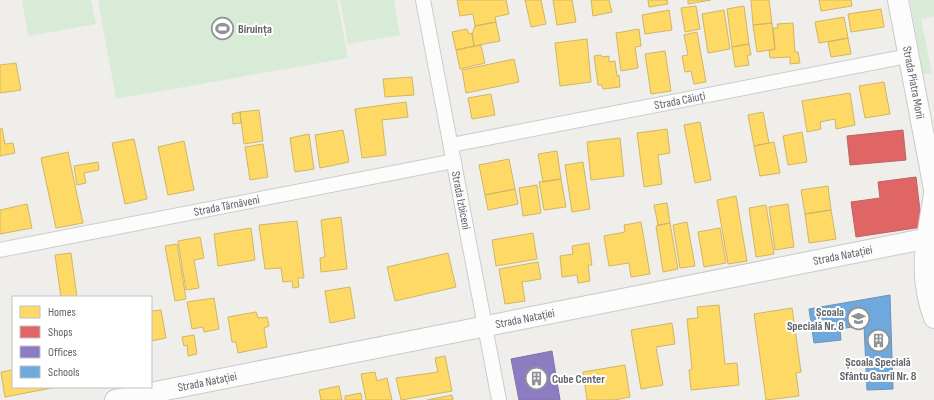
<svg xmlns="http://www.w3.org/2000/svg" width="934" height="400" font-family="'Sofia Sans Condensed',sans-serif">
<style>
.green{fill:#d8ebd6}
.homes{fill:#ffd966;stroke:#cfb667}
.shops{fill:#e06666;stroke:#b96567}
.offices{fill:#8e7cc3;stroke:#8074a8}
.schools{fill:#6fa8dc;stroke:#6a93b9}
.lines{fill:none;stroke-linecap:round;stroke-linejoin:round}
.street-casing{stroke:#cbcccc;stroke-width:16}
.secondary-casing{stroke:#cacacb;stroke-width:22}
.street{stroke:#fdfcfc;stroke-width:14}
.secondary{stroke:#fdfcfc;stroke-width:20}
.labels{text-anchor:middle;stroke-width:4;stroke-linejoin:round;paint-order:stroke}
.poi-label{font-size:12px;font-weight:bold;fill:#5f6368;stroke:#fff;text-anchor:start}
.street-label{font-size:12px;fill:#5f6368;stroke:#fff}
</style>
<rect width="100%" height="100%" fill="#efeeea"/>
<path class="green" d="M22 0H91L96 24 28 36Z
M98 0H337L348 58 116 99Z
M340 0H394L400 35 348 44Z
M910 0H934V16L921 19 932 73 923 74Z"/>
<path class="homes" d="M457 0H506L509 14 495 17 496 22 475 26 473 14 460 16Z
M525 0H541L546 24 531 27Z
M553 0H572L576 22 557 25Z
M591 0H609L612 12 593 16Z
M648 0H667L668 4 649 7Z
M688 0H711L688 4Z
M751 0H769L772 23 753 25Z
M819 0H851L852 6 821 11Z
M696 6 700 29 685 32 681 8Z
M744 6 749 44 732 47 727 9Z
M881 9 884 27 851 32 848 14Z
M669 10 672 30 645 34 642 15Z
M724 10 730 49 708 53 702 14Z
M844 17 848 38 819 43 815 22Z
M496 22 500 41 474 46 472 34 475 26Z
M772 23 775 49 757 52 753 25Z
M793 23 795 52H798L800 63 790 64V57L770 58 769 50 775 49 773 28H778L777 24Z
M467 29 469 34 472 33 474 46 456 50 452 32Z
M639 29 641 46 635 47 638 68 621 71 616 33Z
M697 32 706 82 694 84 691 71 685 72 682 56 688 55 684 35Z
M848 38 851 54 831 57 828 42Z
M587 39 591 82 560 86 555 43Z
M749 44 751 55H747L749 65 735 67 732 47Z
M481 45 485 63 460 69 456 50Z
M665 51 671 91 651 94 645 54Z
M601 55 602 57 609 56V62L615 61 617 76 619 75 620 87 603 89 602 85H598L594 56Z
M514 59 519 82 466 93 462 70Z
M16 63 21 90 0 93V65Z
M412 77 414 95 385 97 383 79Z
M884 82 890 114 865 118 859 86Z
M850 93 855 125 836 129 835 119 820 122 821 129 807 132 802 101Z
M491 94 495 115 472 119 468 98Z
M406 102 408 117 382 120 386 155 362 158 355 109Z
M259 110 263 141 244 144 240 112Z
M240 112 241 123 233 124 232 114Z
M763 112 769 143 754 146 748 115Z
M700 122 711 180 695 183 684 125Z
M2 128 5 144 13 143 15 153 0 156V129Z
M667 129 670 153 658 155 662 184 644 187 637 133Z
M343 130 349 162 320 168 315 135Z
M802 132 807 162 788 165 783 136Z
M309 134 314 169 295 172 290 138Z
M620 138 624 176 591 180 587 142Z
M134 139 147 199 125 204 112 143Z
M184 141 194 190 168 195 158 147Z
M774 142 780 173 760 176 754 146Z
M263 144 268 177 250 180 245 147Z
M557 151 561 179 543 182 538 154Z
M68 152 83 223 56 228 41 158Z
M509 159 515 189 485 195 479 165Z
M98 162 99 170 84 173 86 183 77 185 74 166Z
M583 162 590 209 572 212 565 165Z
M561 179 566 207 544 210 539 182Z
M537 185 541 213 523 216 519 188Z
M828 186 831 210 805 214 801 190Z
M515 189 518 204 488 210 485 195Z
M736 196 747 261 728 264 717 200Z
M667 203 670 223 658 225 654 205Z
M27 204 32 228 0 234V210Z
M788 204 794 247 775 250 769 207Z
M766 205 774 254 756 257 749 208Z
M831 210 836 239 809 243 805 214Z
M341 217 347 269 321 272 320 258 325 257 321 220Z
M297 221 304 278H298L299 287 293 288 292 281 283 282 281 268 265 269 259 225Z
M641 222 650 274 631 277 629 263 609 266 604 236 625 232 624 225Z
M687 222 695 266 680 268 673 225Z
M670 223 678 269 663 272 656 226Z
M251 228 255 260 218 266 214 234Z
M720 228 726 263 704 267 698 232Z
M533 233 537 259 496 266 492 240Z
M200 237 204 258 194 260 199 288 186 290 178 241Z
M589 243 592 265H588L590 281 578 283 577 275 562 277 560 256 573 254 572 246Z
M177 244 186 299 175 301 165 246Z
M71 253 77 297H61L55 255Z
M448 253 456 287 395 301 387 267Z
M538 262 541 279 522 282 525 301 505 304 499 269Z
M350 287 355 318 330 323 325 291Z
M214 298 219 329 204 332 203 327 192 329 187 302Z
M719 305 725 364 737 363 739 385 691 390 689 370 692 369 687 319 698 318 697 307Z
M792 308 801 372 796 373 799 396 766 400 754 314Z
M161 310 166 338 151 341V311Z
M256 312 258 318 267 317 269 326 264 328 267 347 238 353 236 342H232L228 317Z
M672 323 675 344 656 347 663 385 641 389 631 330Z
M194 335 197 354 188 356 187 345 184 346 182 337Z
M445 356 452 391 401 400 396 378 438 372 435 358Z
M625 365 630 397 614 400H587L583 372Z
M13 370V387H57L5 397 1 372Z
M375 372 377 381 387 378 392 400H366L361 374Z
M339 386 342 400H321L319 390Z
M361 393 362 400H345V396Z
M452 395 453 400H427Z"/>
<path class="shops" d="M903 130 906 160 850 165 847 136Z
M916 177 922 227 856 237 851 202 880 198 878 182Z"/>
<path class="offices" d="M552 351 560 400H519L511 359Z"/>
<path class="schools" d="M890 295 893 389 867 390 864 325 840 329 841 340 814 343 809 309Z"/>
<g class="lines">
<defs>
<g id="street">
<path id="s1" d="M423 0 499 400"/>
<path id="s2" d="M451 145 908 56"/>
<path id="s3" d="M0 250 454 161"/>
</g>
<g id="secondary">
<path id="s4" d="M898 0 934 189"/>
<path d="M934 194C927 240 917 272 934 318"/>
<path id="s5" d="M115 400 934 237"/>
</g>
</defs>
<use href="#street" class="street-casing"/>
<use href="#secondary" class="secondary-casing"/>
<use href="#street" class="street"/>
<use href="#secondary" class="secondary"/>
</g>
<defs>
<symbol id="stadium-ring" viewBox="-11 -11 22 22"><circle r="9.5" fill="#fff" stroke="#919496" stroke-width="1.5"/><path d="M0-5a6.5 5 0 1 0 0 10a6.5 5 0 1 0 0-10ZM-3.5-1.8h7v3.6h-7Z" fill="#919496"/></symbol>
<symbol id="school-ring" viewBox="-11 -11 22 22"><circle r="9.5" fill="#fff" stroke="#919496" stroke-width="1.5"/><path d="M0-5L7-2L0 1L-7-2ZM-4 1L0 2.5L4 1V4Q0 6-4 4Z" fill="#919496"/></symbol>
<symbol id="building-ring" viewBox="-11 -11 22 22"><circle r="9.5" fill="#fff" stroke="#919496" stroke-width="1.5"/><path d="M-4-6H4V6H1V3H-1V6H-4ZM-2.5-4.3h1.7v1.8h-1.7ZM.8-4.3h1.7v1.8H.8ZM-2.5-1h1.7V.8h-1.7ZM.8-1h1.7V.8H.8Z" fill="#919496"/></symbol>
</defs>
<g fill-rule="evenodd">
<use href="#stadium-ring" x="210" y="16" width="25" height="25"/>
<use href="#school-ring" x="846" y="306" width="25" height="25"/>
<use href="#building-ring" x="866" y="328" width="25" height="25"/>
<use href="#building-ring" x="524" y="366" width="25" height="25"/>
</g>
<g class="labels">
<g class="poi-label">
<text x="238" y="33">Biruința</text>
<text x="844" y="316" text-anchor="end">Școala<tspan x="844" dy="14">Specială Nr. 8</tspan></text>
<text x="878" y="366" text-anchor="middle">Școala Specială<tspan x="878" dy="14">Sfântu Gavril Nr. 8</tspan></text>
<text x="552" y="383">Cube Center</text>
</g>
<g class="street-label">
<text dy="4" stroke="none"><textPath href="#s4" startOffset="84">Strada Piatra Morii</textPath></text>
<text dy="4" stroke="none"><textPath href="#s2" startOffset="233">Strada Căiuți</textPath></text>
<text dy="4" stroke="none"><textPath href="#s1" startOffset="204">Strada Izbiceni</textPath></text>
<text dy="4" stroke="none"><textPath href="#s3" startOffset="231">Strada Târnăveni</textPath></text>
<text dy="4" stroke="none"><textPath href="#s5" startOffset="742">Strada Natației</textPath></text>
<text dy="4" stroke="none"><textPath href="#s5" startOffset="418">Strada Natației</textPath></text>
<text dy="4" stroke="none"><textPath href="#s5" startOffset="94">Strada Natației</textPath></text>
</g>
</g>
<rect x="12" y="296" width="140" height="92" fill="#ffffff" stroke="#bfc1c3"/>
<rect x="20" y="306" width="20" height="12" fill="#ffd966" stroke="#bfc1c3"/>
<text x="48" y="316" font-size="12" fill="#5f6368">Homes</text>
<rect x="20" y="326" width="20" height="12" fill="#e06666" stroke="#bfc1c3"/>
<text x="48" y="336" font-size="12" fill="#5f6368">Shops</text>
<rect x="20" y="346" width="20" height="12" fill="#8e7cc3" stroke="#bfc1c3"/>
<text x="48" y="356" font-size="12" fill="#5f6368">Offices</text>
<rect x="20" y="366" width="20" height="12" fill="#6fa8dc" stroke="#bfc1c3"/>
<text x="48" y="376" font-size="12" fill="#5f6368">Schools</text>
</svg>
